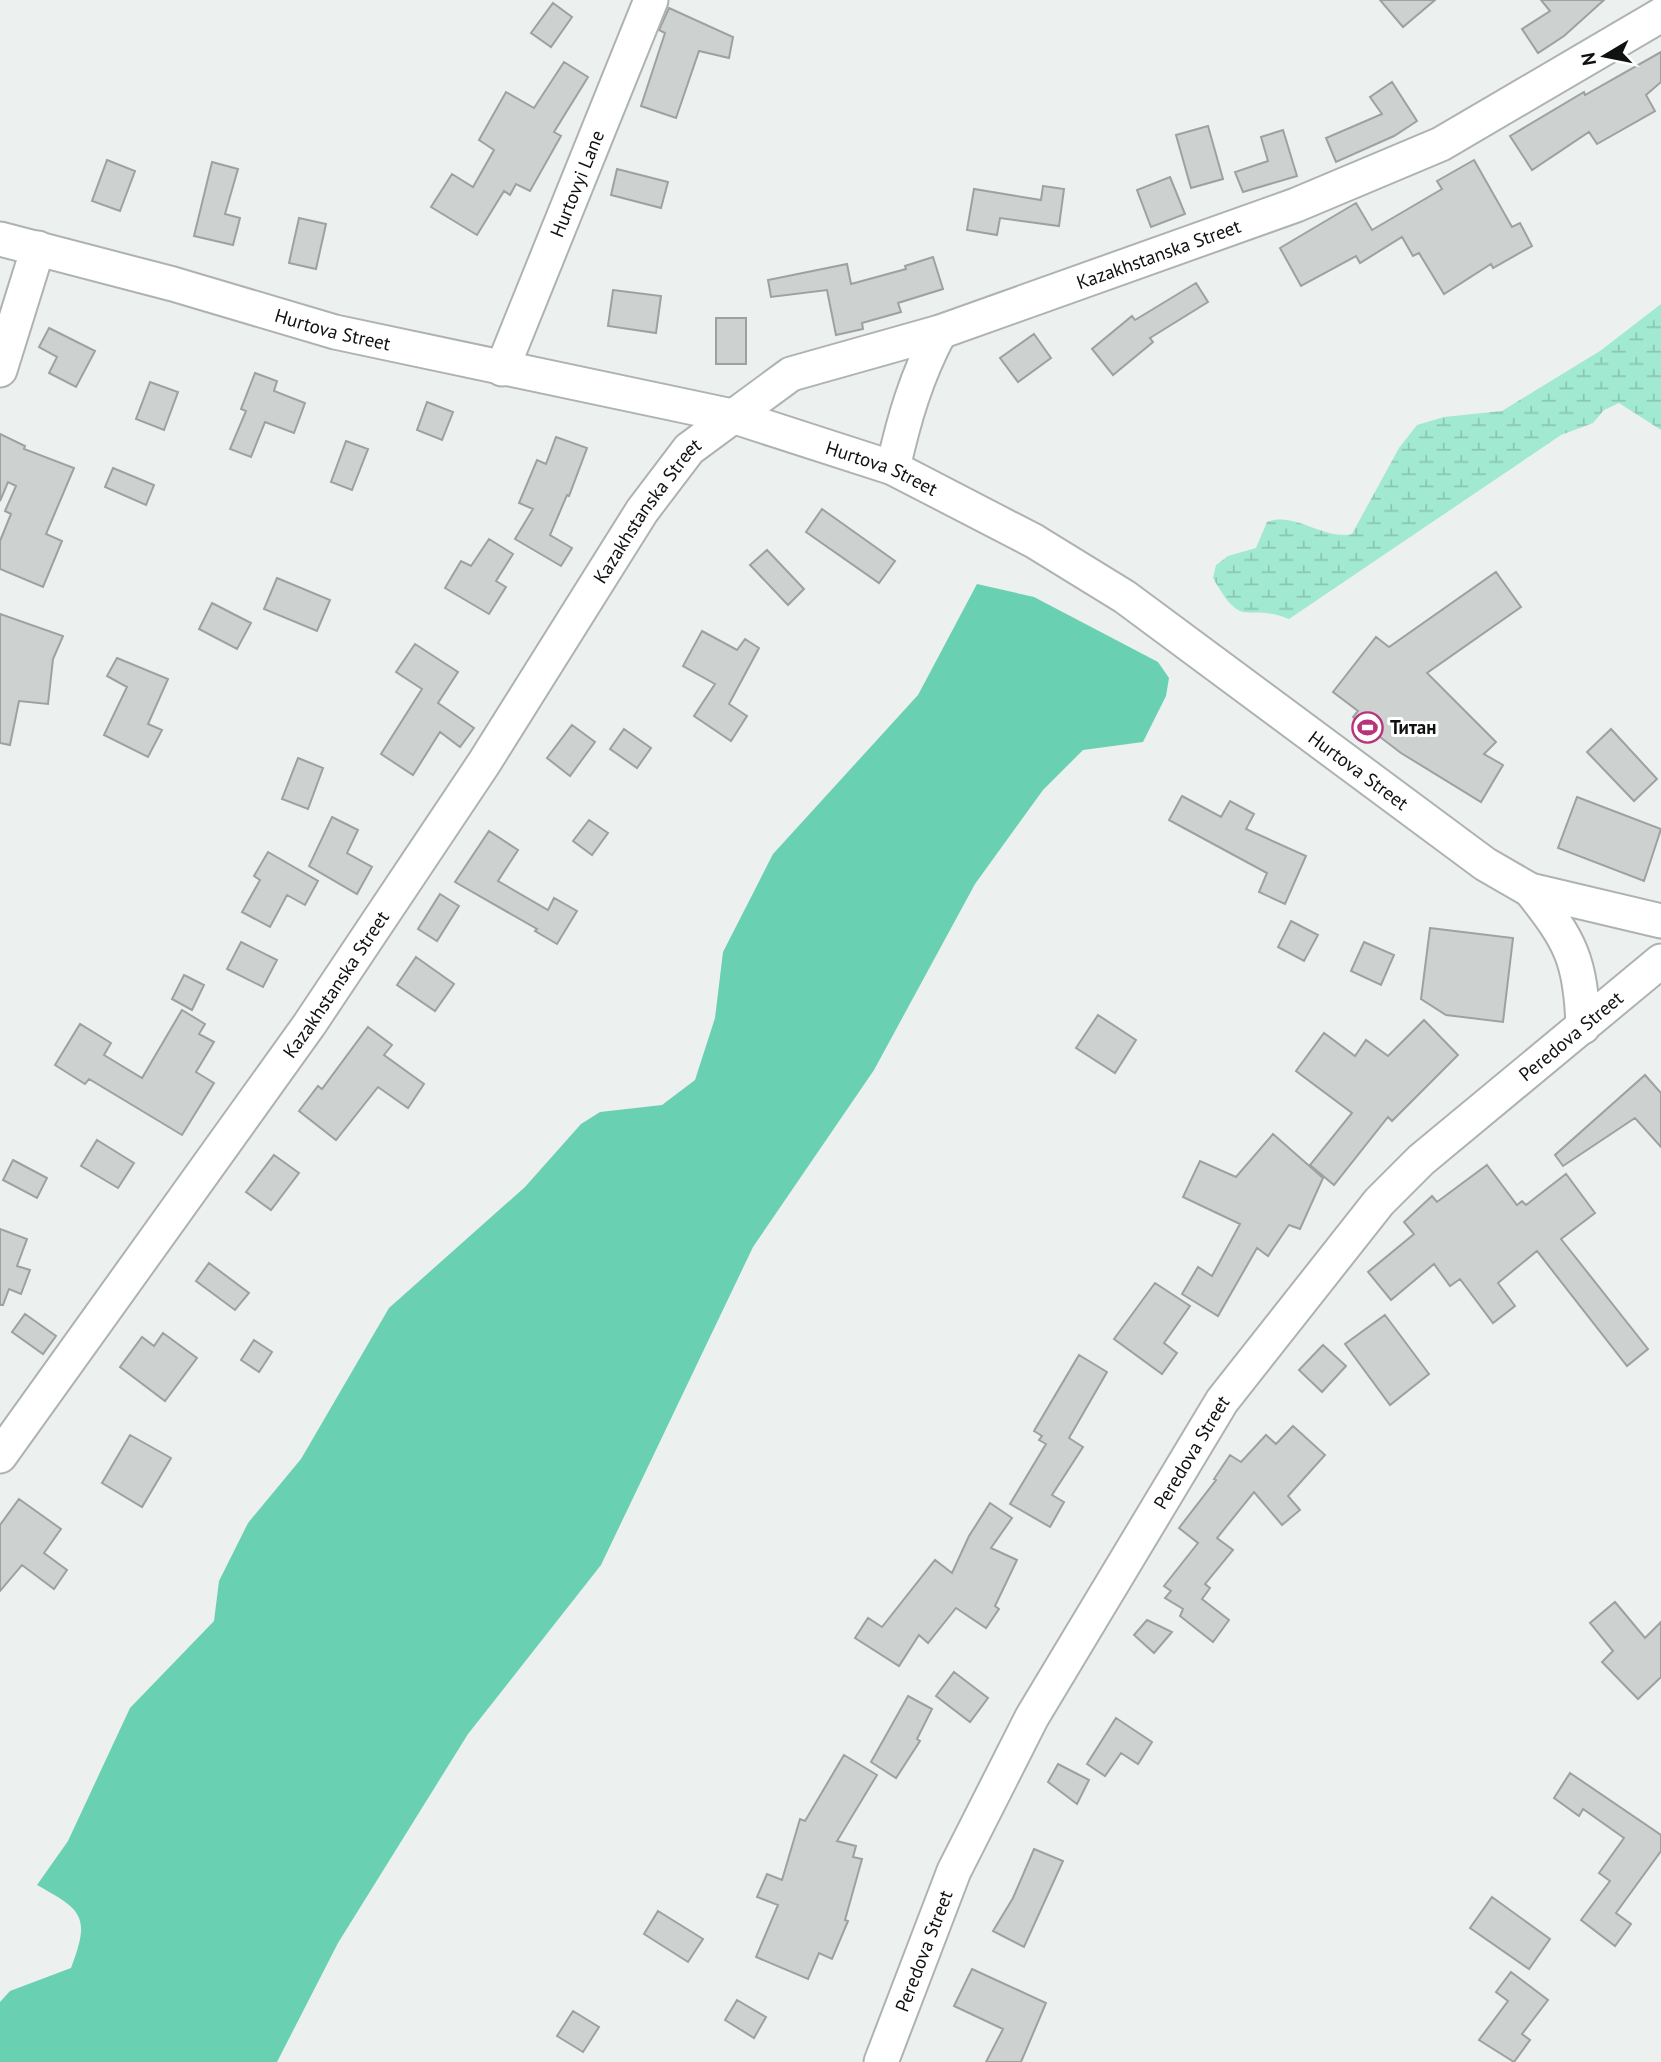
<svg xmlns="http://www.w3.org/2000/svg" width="1661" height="2062" font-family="'PT Sans',sans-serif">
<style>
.wetland{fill:url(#wetland-marsh)}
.water{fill:#69d1b2}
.building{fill:#cdd1cf;stroke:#9ea1a0;stroke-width:2}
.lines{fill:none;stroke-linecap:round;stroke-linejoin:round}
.minor-casing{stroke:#aeb2b0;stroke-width:37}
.minor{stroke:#fff;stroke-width:33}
.labels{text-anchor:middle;stroke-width:6;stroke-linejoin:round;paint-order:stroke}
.street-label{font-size:19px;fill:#101111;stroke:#fff}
.poi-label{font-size:19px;font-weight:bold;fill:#101111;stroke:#fff;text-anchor:start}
</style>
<defs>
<pattern id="wetland-marsh" width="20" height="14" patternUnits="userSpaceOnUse" patternTransform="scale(1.75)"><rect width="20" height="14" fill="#a1e9d1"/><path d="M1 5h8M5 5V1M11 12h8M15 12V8" fill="none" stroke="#8ac7b2"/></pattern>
</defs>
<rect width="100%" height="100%" fill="#ecf0ee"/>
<path class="wetland" d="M1661 304V430L1619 403 1604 410 1593 423 1561 435 1289 619C1244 601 1244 633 1213 578L1216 565 1228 556 1256 548 1267 522C1295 511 1322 540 1352 534L1399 448 1417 425 1444 417 1502 411 1600 351Z"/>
<path class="water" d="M977 584 1034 597 1158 662 1169 678 1166 696 1143 742 1083 750 1043 790 975 884 874 1070 753 1247 601 1565 468 1734 338 1943 277 2062H0V2002L10 1991 71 1968C91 1916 82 1910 37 1885L68 1841 130 1708 214 1621 219 1581 248 1523 301 1459 389 1308 525 1187 581 1124 600 1112 662 1105 695 1080 715 1018 723 952 773 854 918 695Z"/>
<path class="building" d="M1380 0H1435L1403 27Z
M1541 0H1604L1564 36 1538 53 1522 29 1550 11Z
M553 3 572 17 551 47 531 33Z
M669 8 733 37 729 58 699 51 676 118 641 106 665 33 659 30Z
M1661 52V82L1646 95 1655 111 1597 144 1589 132 1532 170 1510 136 1584 92 1585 95Z
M564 62 588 77 554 132 561 136 530 191 516 184 510 195 504 191 477 235 431 207 452 174 473 187 494 150 479 140 506 92 534 108Z
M1392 82 1417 121 1394 136 1336 162 1326 138 1382 114 1370 97Z
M1208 126 1223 179 1191 188 1176 135Z
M1283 130 1297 176 1243 192 1235 172 1268 161 1261 137Z
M107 160 135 171 120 211 92 201Z
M1474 160 1512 227 1520 223 1532 246 1493 268 1491 264 1444 294 1419 253 1413 256 1402 237 1360 263 1356 256 1301 286 1280 248 1356 203 1372 230 1442 189 1437 181Z
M212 162 238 169 225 214 240 218 233 245 194 236Z
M617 169 668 182 661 208 611 195Z
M1170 177 1185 214 1151 227 1137 190Z
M1043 186 1064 189 1059 226 1000 218 997 235 967 230 974 189 1041 200Z
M299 218 326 224 316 269 289 263Z
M933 257 943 289 898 303 901 312 862 323 863 329 836 335 827 290 771 297 768 280 847 264 851 284 906 269 905 266Z
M1196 283 1208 302 1150 338 1153 342 1113 375 1092 349 1132 316 1135 320Z
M613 290 661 296 656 333 608 326Z
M716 318H746V364H716Z
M49 328 95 351 76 387 49 373 57 357 39 347Z
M1034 334 1051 358 1018 382 1000 358Z
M255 373 277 381 274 391 305 403 294 433 265 422 251 457 230 449 246 411 241 409Z
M150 382 178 392 164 430 136 419Z
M427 402 453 412 442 440 417 430Z
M0 434 25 446 24 449 74 468 46 534 62 541 43 587 0 569V541L11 514 5 511 16 486 8 482 0 501Z
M556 437 587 448 569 496 567 495 550 535 572 548 561 566 515 539 533 509 519 503 537 460 546 464Z
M346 441 368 449 352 490 331 482Z
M113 468 154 485 146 505 105 487Z
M822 509 895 561 879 583 806 532Z
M489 539 513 554 496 581 506 587 489 614 445 588 461 561 471 566Z
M767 550 804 589 788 605 750 565Z
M1496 572 1521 607 1427 673 1496 742 1484 754 1503 765 1481 802 1401 753 1367 727 1353 717 1358 711 1333 692 1376 637 1389 647Z
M277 578 330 600 317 631 264 609Z
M212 603 251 623 237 649 199 629Z
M0 614 63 636 53 659 48 704 19 701 10 745 0 743Z
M702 631 737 650 745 639 759 648 729 704 747 716 731 741 694 716 715 684 683 666Z
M415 644 458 672 438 703 474 728 460 747 440 732 413 775 381 754 422 689 396 672Z
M117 658 168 679 148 724 162 730 148 757 104 735 127 687 107 676Z
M572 725 595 742 570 776 547 758Z
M624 729 651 748 637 768 610 749Z
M1611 729 1657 779 1634 801 1587 752Z
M298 758 323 768 308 809 282 799Z
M1182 796 1221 817 1230 801 1254 814 1246 829 1306 856 1285 904 1259 892 1267 873 1169 820Z
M1577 797 1661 829 1644 881 1558 848Z
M332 817 358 830 347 853 372 867 357 894 309 866Z
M589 820 608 833 592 855 573 841Z
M489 831 518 850 498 881 548 910 554 898 577 911 557 944 535 931 537 929 455 882Z
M268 852 318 881 305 905 287 895 270 927 242 912 260 880 254 876Z
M440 894 459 906 437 941 418 929Z
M1291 921 1318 935 1304 961 1278 947Z
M1430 928 1513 938 1503 1022 1446 1015 1421 999Z
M241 942 277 960 263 987 227 969Z
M1364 942 1394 955 1381 985 1351 971Z
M416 957 454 984 435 1011 397 985Z
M184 975 204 985 192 1010 172 999Z
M182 1010 205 1024 199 1034 214 1042 196 1072 214 1083 182 1135 89 1079 85 1084 55 1065 80 1024 111 1043 104 1055 142 1078Z
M1098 1015 1136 1040 1115 1073 1076 1048Z
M1424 1020 1458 1055 1392 1121 1388 1117 1334 1185 1310 1165 1352 1113 1296 1071 1324 1033 1355 1056 1366 1040 1388 1056Z
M368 1027 392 1045 384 1055 424 1084 408 1108 378 1087 336 1140 299 1111 318 1086 322 1089Z
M1645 1075 1661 1093V1147L1635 1118 1563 1166 1555 1155Z
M1273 1134 1323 1178 1300 1229 1289 1225 1268 1256 1257 1248 1218 1316 1182 1294 1198 1267 1212 1276 1240 1224 1183 1197 1200 1161 1236 1177Z
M97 1140 134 1163 118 1188 81 1166Z
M274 1155 299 1173 271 1210 246 1192Z
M13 1160 47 1178 37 1198 3 1180Z
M1487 1165 1517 1205 1522 1201 1526 1205 1566 1174 1595 1213 1561 1239 1648 1349 1627 1366 1537 1251 1498 1283 1515 1306 1493 1323 1460 1279 1450 1286 1434 1264 1391 1300 1368 1272 1414 1234 1404 1222 1432 1196 1437 1202Z
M0 1229 27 1239 17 1266 30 1270 21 1294 9 1289 3 1305H0Z
M209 1263 249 1293 235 1310 196 1281Z
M1155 1283 1190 1306 1164 1343 1177 1353 1162 1374 1114 1339Z
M25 1314 56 1336 43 1354 12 1332Z
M1385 1315 1429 1374 1390 1405 1345 1344Z
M163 1333 197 1358 165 1401 120 1367 142 1337 154 1346Z
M254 1340 272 1352 259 1372 241 1360Z
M1323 1345 1346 1366 1322 1392 1299 1370Z
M1079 1355 1107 1372 1069 1438 1083 1447 1052 1495 1064 1502 1050 1527 1010 1504 1046 1444 1039 1440 1042 1436 1034 1431Z
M1293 1426 1325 1455 1288 1496 1300 1510 1282 1525 1254 1492 1217 1538 1233 1550 1205 1584 1210 1588 1202 1599 1229 1620 1213 1642 1180 1616 1183 1609 1165 1598 1171 1591 1164 1586 1198 1543 1179 1528 1216 1480 1214 1479 1230 1455 1241 1462 1266 1435 1276 1444Z
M130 1435 171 1458 142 1507 102 1483Z
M19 1499 61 1529 44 1553 67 1570 54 1589 22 1565 0 1591V1525Z
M990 1503 1012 1518 991 1548 1017 1560 995 1606 999 1609 986 1628 956 1608 928 1643 919 1635 899 1666 855 1638 868 1618 882 1627 935 1560 952 1573 969 1536Z
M1615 1602 1645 1638 1661 1622V1677L1638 1699 1602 1662 1613 1651 1590 1623Z
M1147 1620 1172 1632 1154 1653 1134 1635Z
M954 1672 988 1698 970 1722 936 1696Z
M908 1696 932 1709 917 1739 920 1741 896 1778 871 1762Z
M1116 1718 1152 1742 1138 1764 1121 1753 1105 1776 1087 1764Z
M844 1755 877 1775 837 1841 856 1846 853 1857 862 1859 845 1920 848 1921 832 1959 819 1953 808 1979 756 1957 778 1905 757 1897 767 1874 782 1880 800 1819 805 1821Z
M1058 1764 1089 1780 1077 1804 1048 1782Z
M1570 1773 1661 1835V1851L1616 1913 1631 1924 1615 1946 1581 1920 1610 1881 1599 1873 1624 1838 1583 1809 1579 1816 1554 1798Z
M1034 1849 1063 1861 1024 1947 993 1931 1013 1898Z
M1492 1897 1550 1939 1529 1969 1470 1928Z
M658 1911 703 1939 688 1962 644 1934Z
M972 1969 1046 2003 1021 2062H986L1003 2029 954 2006Z
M1511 1972 1548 2000 1522 2034 1530 2040 1514 2062 1479 2040 1508 2001 1496 1992Z
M737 2000 766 2017 754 2038 725 2020Z
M573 2011 599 2027 583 2052 557 2036Z"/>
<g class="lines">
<defs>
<g id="minor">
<path id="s1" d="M0 239 173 284 335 332 732 416 893 468 1034 541 1125 597 1485 864 1530 890 1661 921"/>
<path id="s2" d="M502 369 651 0"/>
<path d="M0 370 38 248"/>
<path d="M893 468C904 419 916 377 940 332"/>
<path d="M1530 890C1571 941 1581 961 1583 1027"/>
<path id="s3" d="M0 1456 309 1025 484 763 642 511 689 449 791 374 940 332 1296 205 1441 144 1661 15"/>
<path id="s4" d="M881 2062 954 1871 1032 1717 1222 1401 1379 1202 1421 1160 1661 961"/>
</g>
</defs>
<use href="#minor" class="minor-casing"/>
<use href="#minor" class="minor"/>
</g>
<defs>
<symbol id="stadium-ring" viewBox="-11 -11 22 22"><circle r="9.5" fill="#fff" stroke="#b7347a" stroke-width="1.5"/><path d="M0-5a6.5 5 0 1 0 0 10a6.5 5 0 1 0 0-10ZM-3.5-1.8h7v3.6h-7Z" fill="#b7347a"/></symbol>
</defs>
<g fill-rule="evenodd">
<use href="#stadium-ring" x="1350" y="710" width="35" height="35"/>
</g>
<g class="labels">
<g class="street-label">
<text dy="7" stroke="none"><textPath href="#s2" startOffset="200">Hurtovyi Lane</textPath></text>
<text dy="7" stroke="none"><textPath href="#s3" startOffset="1734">Kazakhstanska Street</textPath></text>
<text dy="7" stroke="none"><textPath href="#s1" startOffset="345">Hurtova Street</textPath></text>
<text dy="7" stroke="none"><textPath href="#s1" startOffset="912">Hurtova Street</textPath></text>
<text dy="7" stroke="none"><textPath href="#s3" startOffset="1146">Kazakhstanska Street</textPath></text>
<text dy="7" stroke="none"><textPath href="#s1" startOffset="1479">Hurtova Street</textPath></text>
<text dy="7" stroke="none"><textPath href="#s3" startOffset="579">Kazakhstanska Street</textPath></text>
<text dy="7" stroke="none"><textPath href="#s4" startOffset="1253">Peredova Street</textPath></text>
<text dy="7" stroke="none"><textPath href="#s4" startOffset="686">Peredova Street</textPath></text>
<text dy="7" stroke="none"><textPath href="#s4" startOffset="119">Peredova Street</textPath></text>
</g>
<g class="poi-label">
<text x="1390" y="734">Титан</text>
</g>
</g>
<g transform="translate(1605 56) rotate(260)" stroke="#ffffff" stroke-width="5" paint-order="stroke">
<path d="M0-5L12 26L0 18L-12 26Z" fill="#101111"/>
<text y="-10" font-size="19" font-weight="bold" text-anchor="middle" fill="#101111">N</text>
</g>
</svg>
